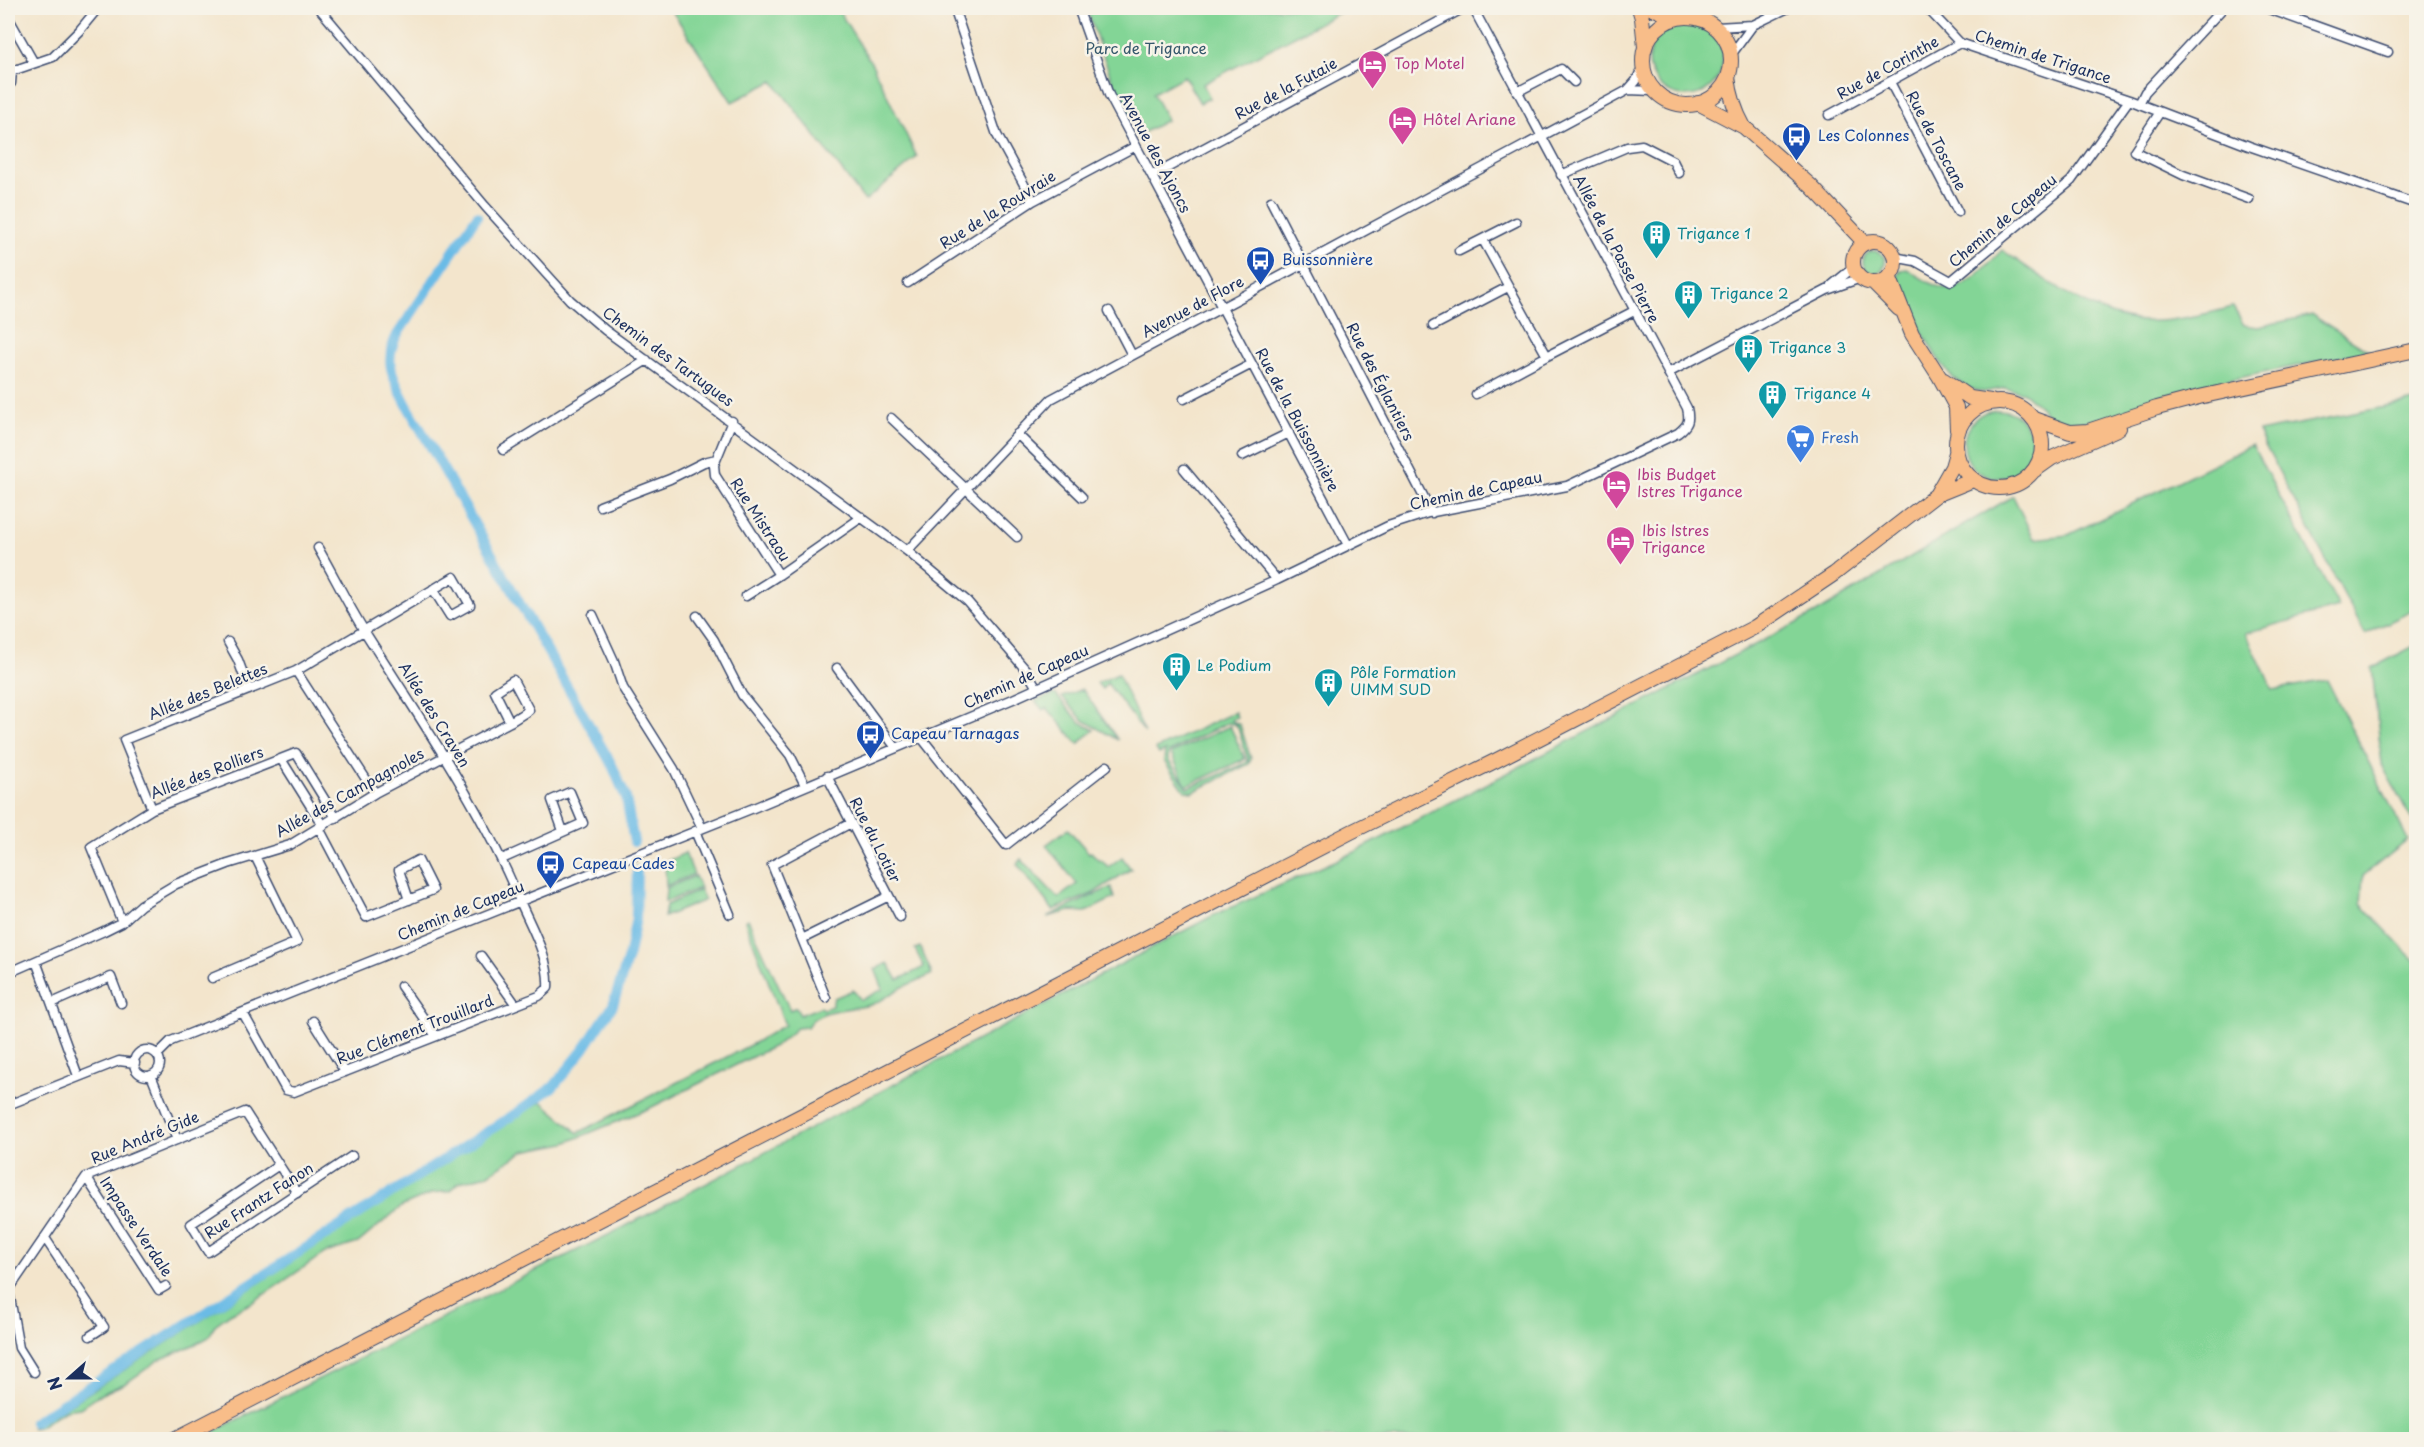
<svg xmlns="http://www.w3.org/2000/svg" width="2424" height="1447" font-family="'Playpen Sans',sans-serif">
<style>
.green{fill:#83d596;stroke:#4f827a;stroke-width:1.5;fill-rule:evenodd}
.lines{fill:none;stroke-linecap:round;stroke-linejoin:round}
.canal{stroke:#6bbbe6;stroke-width:10}
.street-casing{stroke:#3b4a6e;stroke-width:11}
.primary-casing{stroke:#3b4a6e;stroke-width:16}
.street{stroke:#fff;stroke-width:8}
.primary{stroke:#f8bd89;stroke-width:14}
.labels{text-anchor:middle;stroke-width:5;stroke-linejoin:round;paint-order:stroke}
.park-label{font-size:15px;fill:#35586c;stroke:#f7f3e8}
.street-label{font-size:15px;fill:#1b2f5e;stroke:#f7f3e8}
.hotel-label{font-size:15px;fill:#b23c85;stroke:#f7f3e8;text-anchor:start}
.transit-label{font-size:15px;fill:#164399;stroke:#f7f3e8;text-anchor:start}
.culture-label{font-size:15px;fill:#0d838f;stroke:#f7f3e8;text-anchor:start}
.shop-label{font-size:15px;fill:#366cbe;stroke:#f7f3e8;text-anchor:start}
</style>
<rect width="100%" height="100%" fill="#f7f3e8"/>
<filter id="ink" filterUnits="userSpaceOnUse"><feTurbulence type="fractalNoise" baseFrequency=".0167" numOctaves="2"/><feDisplacementMap in="SourceGraphic" scale="12" xChannelSelector="R" yChannelSelector="G"/><feConvolveMatrix kernelMatrix="1 2 1 2 8 2 1 2 1" color-interpolation-filters="sRGB"/></filter>
<filter id="wash" filterUnits="userSpaceOnUse"><feTurbulence type="fractalNoise" baseFrequency=".008" numOctaves="4" result="noise"/><feDisplacementMap in="SourceGraphic" scale="24" xChannelSelector="R" yChannelSelector="G"/><feGaussianBlur stdDeviation="1.35" result="paint"/><feColorMatrix in="noise" values="0 0 0 0 0 0 0 0 0 0 0 0 0 0 0 0 0 1.4 0 .05"/><feComposite in="paint" operator="in"/></filter>
<g filter="url(#wash)">
<rect width="100%" height="100%" fill="#f3e5cc"/>
<path class="green" d="M670 8H837L872 64 917 157 865 201 773 81 732 102Z
M1086 8H1348L1203 84 1210 98 1200 103 1184 76 1153 93 1167 120 1139 135 1117 94Z
M1649 59a37 37 0 1 1 74 0a37 37 0 1 1-74 0Z
M2002 250C2044 278 2090 316 2142 321 2168 323 2207 314 2233 307L2244 325 2258 327 2312 315 2369 351 2214 383 2164 396 2111 417 2075 423 2054 420 2024 393 2005 388 1983 392 1968 388 1952 377 1936 356 1907 306 1896 278 1901 270 1907 269C1917 275 1929 284 1940 287 1964 295 1987 265 2002 250Z
M1863 262a11 11 0 1 1 22 0a11 11 0 1 1-22 0Z
M2416 401V609L2365 634 2258 432Z
M1964 444a34 34 0 1 1 68 0a34 34 0 1 1-68 0Z
M2252 445 2339 607 2246 633 2273 690 2327 680 2408 840 2363 876 2361 904 2416 962V1439H204L222 1427 624 1227 1214 915 1355 852 1816 613 2013 496 2034 539 2068 535Z
M2416 645V828L2382 765 2372 668Z
M1118 674 1145 733 1107 683 1102 689 1097 683Z
M1082 689 1118 740 1083 720 1062 697Z
M1055 694 1080 722 1094 730 1078 744 1047 708 1043 710 1035 701Z
M1235 712 1237 717 1231 720 1240 725 1251 759 1249 764 1193 792 1185 791 1164 761 1165 751 1159 754 1156 749ZM1227 723 1235 724 1238 728 1248 761 1242 765 1188 788 1186 786 1245 759 1230 726 1171 753 1186 785 1168 760 1169 752Z
M1068 829 1089 853 1091 852 1099 860 1101 859 1108 867 1122 857 1131 869 1092 894 1053 910 1017 864 1021 859 1058 898 1077 884 1046 845Z
M685 853 694 874 666 886 665 862Z
M695 876 700 888 665 902 666 888Z
M1111 887 1114 898 1086 912 1070 911 1047 917Z
M700 890 705 900 664 917 666 905Z
M748 919 790 1010 796 1007 800 1015 820 1007 823 1009 832 1006 834 998 853 990 861 1000 883 989 875 969 888 963 898 980 924 967 915 949 920 947 932 974C922 980 913 982 903 987 891 993 883 1001 870 1005 851 1010 816 1008 807 1027L797 1028 778 1044 650 1108 565 1143 524 1151 487 1175 460 1182 450 1191 433 1193 401 1207 358 1243 325 1253 253 1302 230 1314 215 1325 209 1337 198 1343 159 1360 126 1383 97 1396 80 1408 65 1410 39 1427 31 1428 82 1397 541 1101 578 1133 754 1043 785 1025 745 921Z"/>
<g class="lines">
<path class="canal" d="M477 216 397 335C382 364 395 381 408 407L612 765 626 798 634 842
M34 1422 518 1112 554 1086 584 1049 613 1005 629 954 636 918 637 871"/>
</g>
</g>
<g filter="url(#ink)">
<g class="lines">
<defs>
<path id="street" d="M319 8 485 206 570 300 605 330 907 551 967 601 1026 670 1037 688
M954 8 997 135 1033 201
M1078 8 1109 95 1348 545
M1927 8 1960 43 2129 100 2249 146 2416 204
M2170 8 2171 9
M2266 8 2388 52
M8 17 34 63
M1753 25 1788 8
M1716 27 1753 25 1731 55
M1890 82 1958 212
M8 84 11 83 12 71 53 57 79 31 98 8
M1628 90 1653 91 1657 93
M1517 92 1561 69 1574 82
M2139 104 2145 92 2223 8
M2160 112 2134 151 2183 175 2249 199
M1829 115 1960 43
M1561 175 1627 147 1642 145 1673 161 1679 173
M1152 176 1464 8
M1271 201 1432 513
M1483 240 1547 356 1634 311
M1459 251 1516 222
M1894 257 1915 261 1951 281 2071 181 2129 100
M908 283 1033 201 1136 146
M1832 285 1854 267
M1109 311 1132 355
M1433 326 1508 287
M1668 373 1827 290 1861 278
M1476 394 1547 356
M1184 399 1252 364
M891 418 1017 537
M732 421 714 465 715 475 779 575 862 517
M1017 434 1082 497
M503 450 647 360
M1242 456 1289 433
M1184 469 1277 580
M600 506 670 479 704 462 716 459
M907 551 1051 399 1628 90 1636 81 1643 66
M746 596 779 575
M593 615 614 661 623 688 674 769 702 828
M697 616 714 640 742 695 790 755 805 785
M228 642 238 660 249 690
M837 668 896 748
M296 671 375 793
M921 737 1006 845 1107 766
M281 759 323 826
M827 776 900 917
M152 809 124 740 296 671 454 577 470 605 450 616 433 589
M851 823 772 865 802 939 889 896
M319 828 366 917 433 890 418 860 399 870 409 900
M695 831 730 914
M502 859 583 823 570 792 552 800 563 831
M122 922 91 847 152 809 296 753 336 818
M802 939 826 998
M481 956 516 1005
M36 961 78 1076
M8 973 104 931 122 922 141 905 176 884 228 864 290 845 375 793 510 722 529 710 513 680 495 692 510 722
M212 978 297 942 255 856
M401 986 436 1036
M52 1003 111 977 121 1003
M243 1013 286 1090 294 1092 539 996 548 988C550 958 531 927 519 899 479 803 420 719 365 632 348 605 334 576 318 548
M313 1021 345 1072
M134 1063a13 13 0 1 1 26 0a13 13 0 1 1-26 0Z
M157 1055 171 1041 751 809 1013 699 1277 580 1388 526 1428 513 1567 486 1678 433C1688 425 1690 421 1687 408L1473 8
M151 1075 177 1140
M8 1105 119 1061 135 1063
M279 1165 191 1224 208 1252 352 1156
M86 1177 159 1290 166 1286
M45 1238 104 1327 90 1336
M8 1291 86 1177 245 1112 297 1193
M9 1292 19 1348 34 1372"/>
<path id="primary" d="M1639 8 1642 18 1645 47
M1652 8 1677 18
M1643 61a44 44 0 1 1 88 0a44 44 0 1 1-88 0Z
M1728 77C1730 95 1735 111 1744 127
M1698 103 1744 127 1811 186 1865 243
M1853 262a21 21 0 1 1 42 0a21 21 0 1 1-42 0Z
M1889 276 1912 334 1939 376 1956 407 1957 430
M1873 283 1899 309
M1944 380 1970 398 1991 401
M1956 445a43 43 0 1 1 86 0a43 43 0 1 1-86 0Z
M2034 419 2070 432 2088 431 2157 408 2199 397 2416 350
M2035 470 2052 458 2119 428
M1936 495 1952 467 1956 453
M173 1440 1351 832 1497 760 1755 627 1834 574 1936 495 1973 480"/>
</defs>
<use href="#street" class="street-casing"/>
<use href="#primary" class="primary-casing"/>
<use href="#street" class="street"/>
<use href="#primary" class="primary"/>
</g>
</g>
<defs>
<symbol id="hotel-pin" viewBox="-11 -11 22 30"><path d="M0 17L-7.5 6A9.5 9.5 0 1 1 7.5 6Z" fill="#d1479c" stroke="#f7f3e8"/><path d="M-6-4.5h1.5V1H6V5H4.5V3h-9V5H-6ZM-4 0a1.8 1.8 0 1 1 3.6 0ZM.5 0V-2.5h3Q6-2.5 6 0Z" fill="#fff"/></symbol>
<symbol id="bus-pin" viewBox="-11 -11 22 30"><path d="M0 17L-7.5 6A9.5 9.5 0 1 1 7.5 6Z" fill="#1a4fb4" stroke="#f7f3e8"/><path d="M-5-6H5V4H4V6H2V4H-2V6H-4V4H-5ZM-3.5-4V0h7V-4ZM-3.5 1.2v1.5H-2V1.2ZM2 1.2v1.5H3.5V1.2Z" fill="#fff"/></symbol>
<symbol id="building-pin" viewBox="-11 -11 22 30"><path d="M0 17L-7.5 6A9.5 9.5 0 1 1 7.5 6Z" fill="#0f9aa8" stroke="#f7f3e8"/><path d="M-4-6H4V6H1V3H-1V6H-4ZM-2.5-4.3h1.7v1.8h-1.7ZM.8-4.3h1.7v1.8H.8ZM-2.5-1h1.7V.8h-1.7ZM.8-1h1.7V.8H.8Z" fill="#fff"/></symbol>
<symbol id="supermarket-pin" viewBox="-11 -11 22 30"><path d="M0 17L-7.5 6A9.5 9.5 0 1 1 7.5 6Z" fill="#3f7fe0" stroke="#f7f3e8"/><path d="M-6-5.5h2.5l.6 2H6L4.5 2H-2.5L-4.4-4H-6ZM-1.5 3.2a1.3 1.3 0 1 0 .1 0ZM3 3.2a1.3 1.3 0 1 0 .1 0Z" fill="#fff"/></symbol>
</defs>
<g fill-rule="evenodd">
<use href="#hotel-pin" x="1356" y="48" width="33" height="45"/>
<use href="#hotel-pin" x="1386" y="104" width="33" height="45"/>
<use href="#bus-pin" x="1780" y="120" width="33" height="45"/>
<use href="#building-pin" x="1640" y="218" width="33" height="45"/>
<use href="#bus-pin" x="1244" y="244" width="33" height="45"/>
<use href="#building-pin" x="1672" y="278" width="33" height="45"/>
<use href="#building-pin" x="1732" y="332" width="33" height="45"/>
<use href="#building-pin" x="1756" y="378" width="33" height="45"/>
<use href="#supermarket-pin" x="1784" y="422" width="33" height="45"/>
<use href="#hotel-pin" x="1600" y="468" width="33" height="45"/>
<use href="#hotel-pin" x="1604" y="524" width="33" height="45"/>
<use href="#building-pin" x="1160" y="650" width="33" height="45"/>
<use href="#building-pin" x="1312" y="666" width="33" height="45"/>
<use href="#bus-pin" x="854" y="718" width="33" height="45"/>
<use href="#bus-pin" x="534" y="848" width="33" height="45"/>
</g>
<g class="labels">
<g class="park-label">
<text x="1146" y="54">Parc de Trigance</text>
</g>
<g class="street-label">
<text transform="translate(2043 57) rotate(18)" y="5">Chemin de Trigance</text>
<text transform="translate(1888 68) rotate(-29)" y="5">Rue de Corinthe</text>
<text transform="translate(1286 89) rotate(-28)" y="5">Rue de la Futaie</text>
<text transform="translate(1936 141) rotate(62)" y="5">Rue de Toscane</text>
<text transform="translate(1155 153) rotate(62)" y="5">Avenue des Ajoncs</text>
<text transform="translate(998 210) rotate(-32)" y="5">Rue de la Rouvraie</text>
<text transform="translate(2003 221) rotate(-40)" y="5">Chemin de Capeau</text>
<text transform="translate(1616 249) rotate(62)" y="5">Allée de la Passe Pierre</text>
<text transform="translate(1193 307) rotate(-28)" y="5">Avenue de Flore</text>
<text transform="translate(668 357) rotate(36)" y="5">Chemin des Tartugues</text>
<text transform="translate(1380 382) rotate(63)" y="5">Rue des Églantiers</text>
<text transform="translate(1297 420) rotate(62)" y="5">Rue de la Buissonnière</text>
<text transform="translate(1476 491) rotate(-12)" y="5">Chemin de Capeau</text>
<text transform="translate(760 520) rotate(57)" y="5">Rue Mistraou</text>
<text transform="translate(1026 677) rotate(-24)" y="5">Chemin de Capeau</text>
<text transform="translate(208 692) rotate(-22)" y="5">Allée des Belettes</text>
<text transform="translate(434 715) rotate(58)" y="5">Allée des Craven</text>
<text transform="translate(207 773) rotate(-21)" y="5">Allée des Rolliers</text>
<text transform="translate(350 793) rotate(-29)" y="5">Allée des Campagnoles</text>
<text transform="translate(875 840) rotate(63)" y="5">Rue du Lotier</text>
<text transform="translate(461 911) rotate(-22)" y="5">Chemin de Capeau</text>
<text transform="translate(415 1030) rotate(-21)" y="5">Rue Clément Trouillard</text>
<text transform="translate(145 1138) rotate(-22)" y="5">Rue André Gide</text>
<text transform="translate(259 1201) rotate(-33)" y="5">Rue Frantz Fanon</text>
<text transform="translate(136 1227) rotate(56)" y="5">Impasse Verdale</text>
</g>
<g class="hotel-label">
<text x="1394" y="69">Top Motel</text>
<text x="1423" y="125">Hôtel Ariane</text>
<text x="1637" y="480">Ibis Budget<tspan x="1637" dy="17">Istres Trigance</tspan></text>
<text x="1642" y="536">Ibis Istres<tspan x="1642" dy="17">Trigance</tspan></text>
</g>
<g class="transit-label">
<text x="1818" y="141">Les Colonnes</text>
<text x="1282" y="265">Buissonnière</text>
<text x="891" y="739">Capeau Tarnagas</text>
<text x="572" y="869">Capeau Cades</text>
</g>
<g class="culture-label">
<text x="1677" y="239">Trigance 1</text>
<text x="1710" y="299">Trigance 2</text>
<text x="1769" y="353">Trigance 3</text>
<text x="1794" y="399">Trigance 4</text>
<text x="1197" y="671">Le Podium</text>
<text x="1350" y="678">Pôle Formation<tspan x="1350" dy="17">UIMM SUD</tspan></text>
</g>
<g class="shop-label">
<text x="1821" y="443">Fresh</text>
</g>
</g>
<rect width="2424" height="1447" fill="none" stroke="#f7f3e8" stroke-width="30"/>
<g transform="translate(69 1378) rotate(249)" stroke="#f7f3e8" stroke-width="4.5" paint-order="stroke">
<path d="M0-4.5L10 22L0 15L-10 22Z" fill="#1b2f5e"/>
<text y="-9" font-size="16" font-weight="bold" text-anchor="middle" fill="#1b2f5e">N</text>
</g>
</svg>
